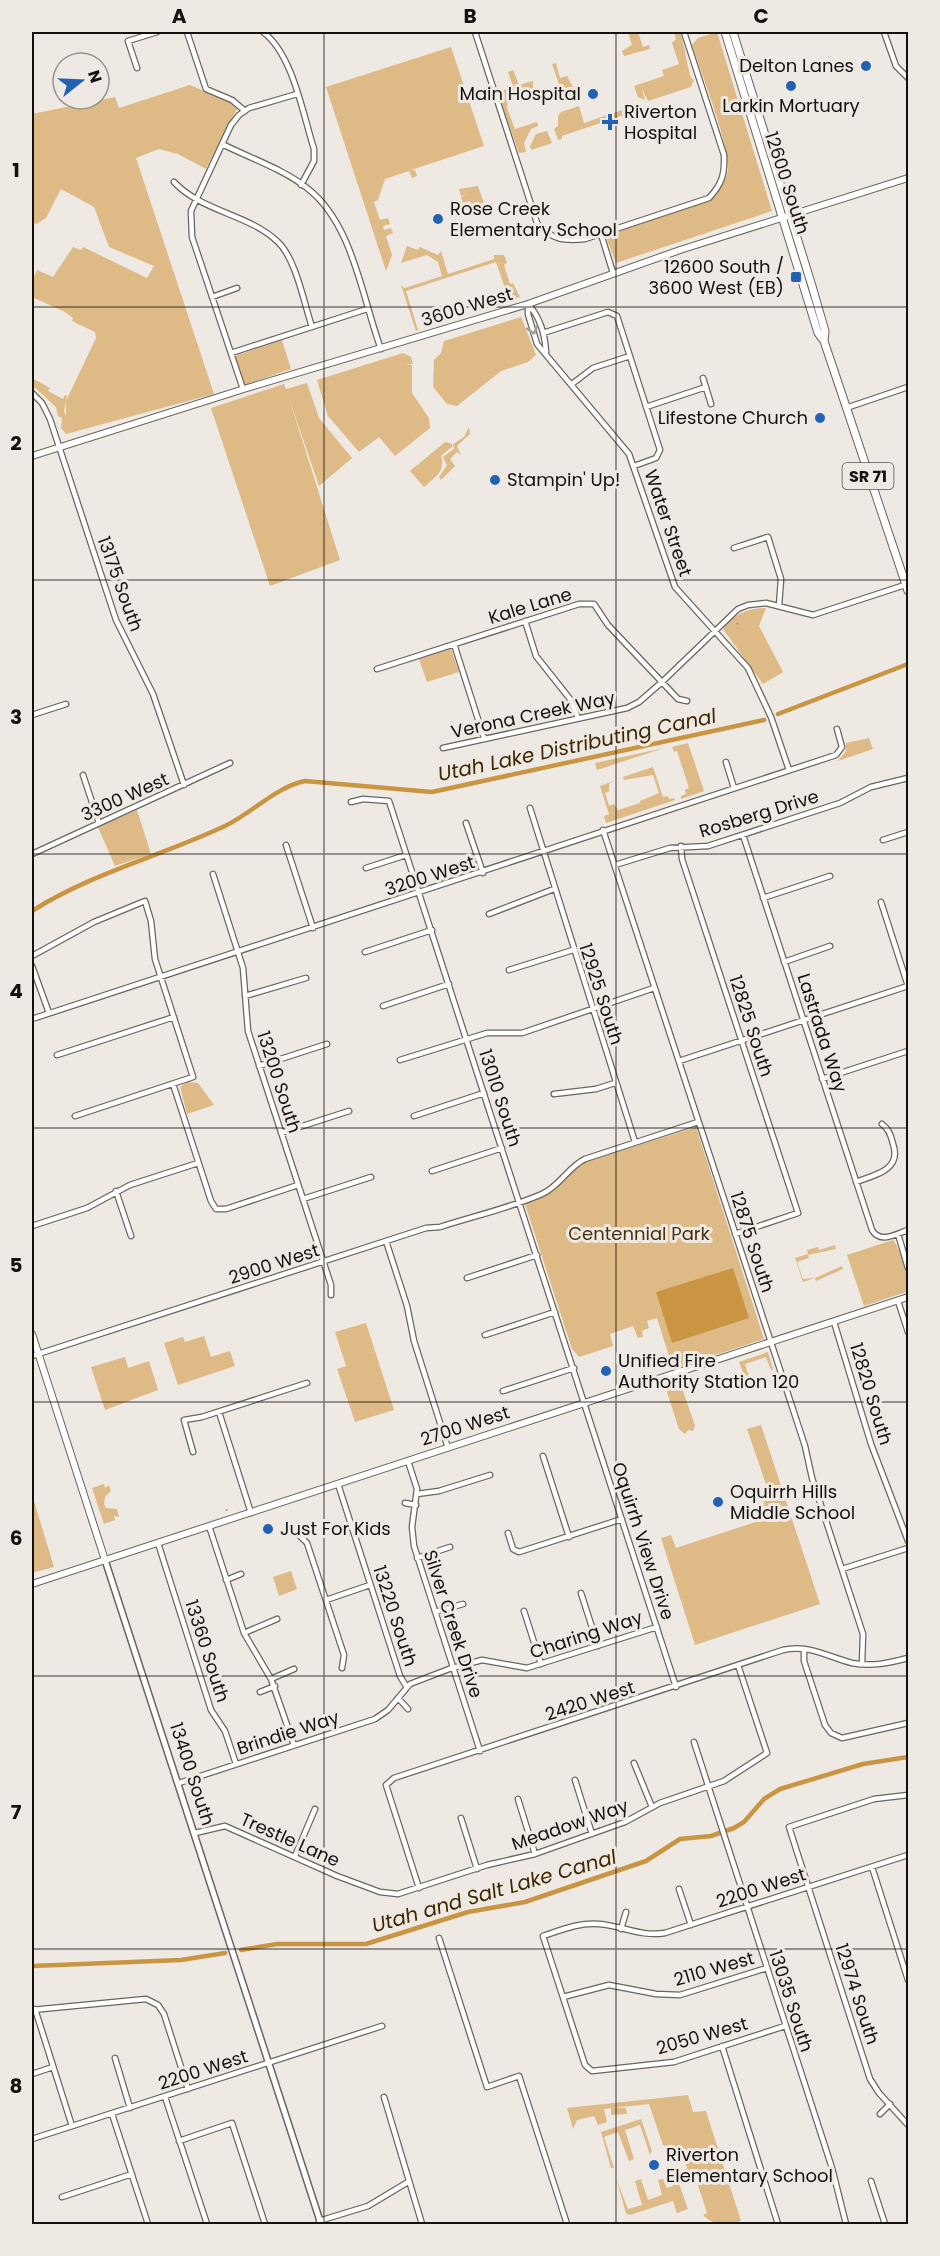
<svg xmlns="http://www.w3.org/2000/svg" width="940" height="2256" font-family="Poppins,sans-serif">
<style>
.green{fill:#deba87}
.water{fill:#ca9543}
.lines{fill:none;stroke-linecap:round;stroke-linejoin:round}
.stream{stroke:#ca9543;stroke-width:1.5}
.canal{stroke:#ca9543;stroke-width:4.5}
.minor-casing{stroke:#69655f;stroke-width:7}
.tertiary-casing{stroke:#69655f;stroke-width:8}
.secondary-casing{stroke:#69655f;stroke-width:8}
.primary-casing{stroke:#69655f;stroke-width:9}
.minor{stroke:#fff;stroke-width:4.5}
.tertiary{stroke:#fff;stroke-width:5}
.secondary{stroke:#fff;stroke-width:6}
.primary{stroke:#fff;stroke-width:7}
.oneway{stroke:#a1a09f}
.grid{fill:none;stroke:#141210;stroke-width:1.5;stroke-opacity:0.55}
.poi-dot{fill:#2162b3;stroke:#eee9e2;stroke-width:2}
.labels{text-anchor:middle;stroke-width:6;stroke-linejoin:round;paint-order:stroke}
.shield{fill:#eee9e2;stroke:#55524f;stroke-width:1.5}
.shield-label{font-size:16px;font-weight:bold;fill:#141210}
.poi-label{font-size:18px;fill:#141210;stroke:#eee9e2;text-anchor:start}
.street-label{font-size:18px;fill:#141210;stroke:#eee9e2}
.park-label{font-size:18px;fill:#46300d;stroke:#eee9e2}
.water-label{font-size:20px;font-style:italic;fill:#3e2804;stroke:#eee9e2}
.neatline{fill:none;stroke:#141210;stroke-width:2}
.grid-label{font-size:20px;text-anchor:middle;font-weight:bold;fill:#141210}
</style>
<rect width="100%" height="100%" fill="#eee9e2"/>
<path class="green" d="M628 32H638L643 47 649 45 650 49 624 56 622 51 632 45Z
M674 32H680C685 46 686 62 691 78L694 80 691 87 648 101 642 89 645 100 638 97 634 86 664 76 662 70 679 64 672 43 676 39Z
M717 32 772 211 616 263 607 240 609 233 700 204C714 197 725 187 728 170 731 149 700 69 692 45L698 38Z
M451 47 484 146 411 170H415L417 176 412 178 409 171 385 179 378 200 374 202 380 220 388 218 390 224 383 226 384 230 391 228 393 233 386 236 392 255 386 271 326 87Z
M556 63 560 78 567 76 574 89 562 93 552 64Z
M513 70 519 85 533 81V91L508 101 507 108 515 129 537 122 538 126 531 129 524 143 526 152 519 153 498 94V92L513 87 508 72Z
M190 85 230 102 237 109 206 169 178 154 159 149 136 158 214 394 66 434 61 428 62 418 58 416 56 407 32 385V378L50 388 48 391 63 399 65 395 67 396 64 411 66 416V401L96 338 95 332 72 321 73 318 65 312 32 297V281L37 270 53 277 73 247 81 250 83 247 147 278 154 266 109 247 94 207 61 189 46 218 37 224 32 223V114L115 97 119 108Z
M579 106 584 123 622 110 624 115 562 136V139L558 140 554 129 558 126V116L561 112Z
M547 131 552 143 531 150 530 146 536 134Z
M478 186 485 206 473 210 470 201 463 203 461 197 467 194 461 196 459 189Z
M407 246 418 250 420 247 438 255 441 251 448 274 494 259V255H504L507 263 504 265 510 284 513 283 520 297 509 300 496 262 406 291 418 330 416 331 401 285 405 288 442 276 438 262 427 255 401 263Z
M521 317 536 355 528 362 501 371 457 406 447 404 433 387 434 360 441 353 444 341Z
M282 340 291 369 245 385 235 356Z
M403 353 411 357 413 364 405 365H412V393L429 418 430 428 395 456 379 437 359 452 328 416 317 380Z
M307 383 319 418 352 458 319 486 288 395 340 560 270 586 211 408 284 384 286 389Z
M469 427 470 434 457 446 461 455 457 452 450 459 455 466 441 480 439 477 447 465 443 457 454 449 453 444 464 437Z
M445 442 452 444V447L441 456C446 472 435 477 424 487L410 471Z
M766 608 759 626 783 672 763 684 723 629C733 614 749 608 766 608Z
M451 649 459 672 427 682 419 659Z
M869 738 873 749 838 761 846 751V743Z
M688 743 704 791 681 799V796L686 794 685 790 689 788 677 751 674 752 672 747Z
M664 748 597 770 595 763Z
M653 767 663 797 668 796 669 799 674 798 675 800 606 823 604 816 609 814 600 786 614 781 609 784V791L605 793 609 806 614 804 618 810 640 803V801L659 793 653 775 624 780 623 777Z
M137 810 151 854 115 866 98 827Z
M198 1083 214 1105 187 1114 180 1087 187 1082Z
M696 1127 764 1339 673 1369 657 1318 647 1321 649 1328 642 1331 643 1337 638 1338 633 1326 610 1334 613 1346 579 1357 572 1349 525 1204 554 1191 573 1169 586 1162Z
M893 1240C901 1250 913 1281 906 1292L864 1306 847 1255Z
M835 1245 836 1249 808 1255 809 1258 797 1262 803 1279 815 1278 842 1266 843 1269 816 1281 815 1278 803 1282 795 1258 808 1254 807 1250 818 1247 819 1250Z
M366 1323 394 1410 355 1422 337 1369 346 1366 335 1332Z
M204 1336 211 1357 230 1351 235 1366 178 1385 164 1343 183 1337 185 1342Z
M768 1352 773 1369 771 1370 766 1357 745 1364 749 1377 745 1378 739 1362Z
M125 1357 128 1368 149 1361 158 1390 105 1410 91 1367Z
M680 1382 695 1426 693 1431 688 1430 685 1434 679 1429 666 1389V1386Z
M761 1425 820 1604 695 1645 661 1538 671 1535 676 1548 768 1518 762 1496 769 1493 747 1429Z
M104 1484 105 1488 109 1485 111 1491 105 1497 104 1504 106 1508 117 1509 119 1517 114 1516 115 1520 104 1524 92 1488Z
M32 1501H34L54 1567 32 1573Z
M291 1571 297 1589 279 1596 273 1577Z
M688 2095 693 2112 706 2111 741 2221C727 2225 713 2226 703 2215L707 2213 694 2173 689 2174 684 2158 681 2159 663 2145 649 2104 612 2108H626L627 2114 611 2115V2108L604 2109 607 2122 598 2125 594 2116 577 2120 573 2129 567 2108Z
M641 2119 652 2151 650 2155 640 2125 625 2130 634 2159 629 2161 618 2132 604 2137 614 2168H611L601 2132Z
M616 2178 628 2209 642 2205 635 2181 641 2179 648 2200 662 2195 658 2180 663 2179 667 2188 673 2186 672 2179 677 2178 688 2209 677 2213 673 2201 630 2215 626 2213Z"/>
<path class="water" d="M733 1268 749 1318 672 1343 656 1292Z"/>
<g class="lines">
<path class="stream" d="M737 624 738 623
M226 1510H227"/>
<path class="canal" d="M778 714 908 664
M32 911C92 873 161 856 225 826 252 813 276 787 305 781L432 792 764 720
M241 1950 277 1944H366L468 1912 525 1902 646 1861 680 1839 711 1836 734 1828 744 1822 764 1799 780 1789 863 1764 908 1757
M32 1966 181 1960 225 1953"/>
<defs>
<path id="minor" d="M187 32 206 89 232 100 245 111
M263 32C293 54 303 115 314 149V161L301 185
M475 32 537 223C552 240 563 241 585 239L709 198C722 184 725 174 724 155L684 32
M884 32 896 66 908 78
M137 68 128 41 157 32
M222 144C250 158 283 169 307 188 353 223 362 298 381 349
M174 182C202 212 249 214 278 242 296 259 304 303 312 327
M601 234 613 273
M212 297 237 288
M528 304V314L537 344 629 454 675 587 748 668 771 717 789 770
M528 304C540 317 545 335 546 352
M543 333 608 312 617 316 660 450 656 458 634 466
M231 353 367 309
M703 378 711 404
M572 384 593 368 630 356
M243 389 192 237 191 211 231 125 239 115 249 108 297 94
M32 393 42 403 50 419 116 620 153 694 184 785
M646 407 706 387
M846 408 908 387
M734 548 768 537 781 579 779 606
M525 621 536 656 570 699 578 718
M454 644 484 738
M377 669 579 604H594L608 625 678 699 687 701
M32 715 66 704
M443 748 627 708 639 702 662 682 738 609 748 605 766 603 813 615 908 584
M726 762 734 788
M83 775 99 823
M351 802 363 799 389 801 676 1687
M530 808 635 1142
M466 823 483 873
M603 830 805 1446 812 1478 863 1634 862 1664
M743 835 872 1230C880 1244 896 1234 908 1230
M883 840 908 832
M286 845 313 928
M681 846 682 859 798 1213 735 1234
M32 854 230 763
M615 865 670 848 708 846 840 803 871 787 908 778
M366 868 406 855
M213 874 243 968 248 1031 331 1285V1295
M763 898 830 876
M881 902 908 986
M489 914 554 889
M365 952 432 930
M32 956 94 922 145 901 151 921 155 959 193 1077 75 1116
M784 962 830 946
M32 966 49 1013
M509 970 573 950
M245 996 306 978
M383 1006 449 984
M32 1019 836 755 842 747 837 729
M57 1055 174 1017
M400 1060 487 1033H522L654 988
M679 1061 908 986
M259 1066 327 1044
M822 1079 908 1051
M173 1084 211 1201 216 1209H226L298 1185
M554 1094 596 1089 615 1083
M414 1116 484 1093
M281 1133 349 1111
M432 1171 502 1148
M856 1182C875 1175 902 1170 893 1144 891 1136 889 1129 882 1124
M116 1191 131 1236
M303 1199 371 1177
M32 1226 87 1208 130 1185 198 1163
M898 1234 908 1268
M386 1241 407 1306 414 1341 448 1448
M467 1278 537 1255
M898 1301 908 1332
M834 1322 871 1444 908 1541
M485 1335 555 1312
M32 1356 386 1241 426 1228 440 1227C474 1216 510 1208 542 1194 560 1186 568 1167 585 1159L698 1122
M503 1391 574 1368
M219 1412 251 1513
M193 1452 184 1420 202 1417 307 1383
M543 1456 569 1537
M408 1461 417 1489 412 1527 414 1546 480 1751
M338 1484 400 1676 406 1686
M417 1494 439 1491 490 1475
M405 1503 416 1505
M209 1526 244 1633 271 1679 294 1745
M508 1533 513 1549 519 1552 622 1519
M298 1534 307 1543 344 1655 342 1668
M158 1543 211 1710 225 1731 236 1764
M417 1558 450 1547
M842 1569 908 1548
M226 1580 241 1574
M581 1593 598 1646
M326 1600 370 1585
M524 1611 541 1664
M435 1612 463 1604
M244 1633 277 1619
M804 1649V1661L825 1725 831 1733 842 1738 908 1723
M271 1679 294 1669
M260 1692 275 1686
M398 1698 408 1709
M694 1742 832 2168 846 2224
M634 1763 652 1807
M575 1780 592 1834
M179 1783 375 1719 388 1710 410 1684 449 1669 482 1660 527 1668 657 1627
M908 1795 874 1799 789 1827 870 2079 879 2093 908 2125
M518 1799 535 1854
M461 1818 477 1869
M195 1833 225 1826 337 1876 380 1892 398 1894 487 1865 535 1854 625 1822 660 1803 724 1781 767 1753 738 1665
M295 1856 315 1809
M872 1867 908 1980
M419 1888 386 1785 394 1778 783 1650C809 1644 828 1657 852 1663 872 1667 889 1663 908 1658
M679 1889 691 1925
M621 1929 626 1912
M439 1938 487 2087 519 2076 567 2224
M563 1997 609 1985 656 1994 680 1995 767 1968
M35 2009 72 2126
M32 2010 146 1999 158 2005 164 2014 188 2089
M785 2026 674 2062 592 2071 585 2065 543 1936C561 1930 580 1922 599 1924 623 1926 641 1937 665 1933L908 1855
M722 2046 778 2224
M115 2058 130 2108
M32 2074 53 2067
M165 2097 207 2224
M384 2097 422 2224
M112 2114 148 2224
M880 2114 890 2104
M32 2139 382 2026
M179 2141 232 2123 265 2224
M871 2181 885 2224
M62 2197 132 2174
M319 2221 368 2206 408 2182"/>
<path id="tertiary" d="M105 1560 321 2224"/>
<path id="secondary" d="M32 456 247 388 528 304 680 250 908 178
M32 1334 105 1560
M32 1584 908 1297"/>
<path id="primary" d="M725 32 818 333 824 341 908 591
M733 32 812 286 825 331 824 341"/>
</defs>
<use href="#minor" class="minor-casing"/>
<use href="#tertiary" class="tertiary-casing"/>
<use href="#secondary" class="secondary-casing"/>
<use href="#primary" class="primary-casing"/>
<use href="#minor" class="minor"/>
<use href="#tertiary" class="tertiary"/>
<use href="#secondary" class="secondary"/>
<use href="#primary" class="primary"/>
</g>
<defs><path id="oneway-chevron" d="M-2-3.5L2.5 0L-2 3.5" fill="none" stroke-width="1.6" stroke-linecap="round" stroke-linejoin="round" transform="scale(1.5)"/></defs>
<use class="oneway" href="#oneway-chevron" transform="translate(533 330) rotate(72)"/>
<path class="grid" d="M324 32V2224M616 32V2224M32 307H908M32 580H908M32 854H908M32 1128H908M32 1402H908M32 1676H908M32 1949H908"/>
<g class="poi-dot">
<circle cx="866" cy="66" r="6"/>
<circle cx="791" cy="86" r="6"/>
<circle cx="593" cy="94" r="6"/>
<path d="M607 113h6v6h6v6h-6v6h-6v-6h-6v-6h6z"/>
<circle cx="438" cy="219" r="6"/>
<rect x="790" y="271" width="12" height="12" rx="3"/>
<circle cx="820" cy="418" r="6"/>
<circle cx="495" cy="480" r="6"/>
<circle cx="606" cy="1371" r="6"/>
<circle cx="718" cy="1502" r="6"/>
<circle cx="268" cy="1529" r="6"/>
<circle cx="654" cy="2165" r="6"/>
</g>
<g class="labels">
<rect class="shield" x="842.5" y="463" width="51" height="26" rx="4.5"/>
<g class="shield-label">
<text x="868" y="482">SR 71</text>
</g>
<g class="poi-label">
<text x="854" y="72" text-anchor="end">Delton Lanes</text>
<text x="581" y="100" text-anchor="end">Main Hospital</text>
<text x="791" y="112" text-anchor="middle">Larkin Mortuary</text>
<text x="624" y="118">Riverton<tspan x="624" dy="21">Hospital</tspan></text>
<text x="450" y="215">Rose Creek<tspan x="450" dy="21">Elementary School</tspan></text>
<text x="784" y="273" text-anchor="end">12600 South /<tspan x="784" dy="21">3600 West (EB)</tspan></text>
<text x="808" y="424" text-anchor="end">Lifestone Church</text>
<text x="507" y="486">Stampin' Up!</text>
<text x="618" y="1367">Unified Fire<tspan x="618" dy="21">Authority Station 120</tspan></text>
<text x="730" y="1498">Oquirrh Hills<tspan x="730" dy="21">Middle School</tspan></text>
<text x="280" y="1535">Just For Kids</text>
<text x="666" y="2161">Riverton<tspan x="666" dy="21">Elementary School</tspan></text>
</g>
<g class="street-label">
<text transform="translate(787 183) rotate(72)" y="6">12600 South</text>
<text transform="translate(467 307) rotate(-17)" y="6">3600 West</text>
<text transform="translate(668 523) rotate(71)" y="6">Water Street</text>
<text transform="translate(120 584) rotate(70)" y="6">13175 South</text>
<text transform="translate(530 606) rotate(-17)" y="6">Kale Lane</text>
<text transform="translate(533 715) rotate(-12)" y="6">Verona Creek Way</text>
<text transform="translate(125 797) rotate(-24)" y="6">3300 West</text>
<text transform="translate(759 814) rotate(-17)" y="6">Rosberg Drive</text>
<text transform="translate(430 876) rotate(-18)" y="6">3200 West</text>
<text transform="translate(601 994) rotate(72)" y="6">12925 South</text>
<text transform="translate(751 1026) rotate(72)" y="6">12825 South</text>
<text transform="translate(822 1033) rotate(72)" y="6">Lastrada Way</text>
<text transform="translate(279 1082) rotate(72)" y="6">13200 South</text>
<text transform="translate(500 1098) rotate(72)" y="6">13010 South</text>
<text transform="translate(752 1242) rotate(72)" y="6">12875 South</text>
<text transform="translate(274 1264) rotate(-18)" y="6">2900 West</text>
<text transform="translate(871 1394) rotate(73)" y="6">12820 South</text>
<text transform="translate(465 1426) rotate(-18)" y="6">2700 West</text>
<text transform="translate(643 1541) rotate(72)" y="6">Oquirrh View Drive</text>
<text transform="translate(395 1616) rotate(72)" y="6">13220 South</text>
<text transform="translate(453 1624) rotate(72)" y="6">Silver Creek Drive</text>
<text transform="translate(586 1635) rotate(-18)" y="6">Charing Way</text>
<text transform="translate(207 1651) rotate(72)" y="6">13360 South</text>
<text transform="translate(590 1701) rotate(-18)" y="6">2420 West</text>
<text transform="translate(288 1733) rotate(-18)" y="6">Brindie Way</text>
<text transform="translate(192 1774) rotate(72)" y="6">13400 South</text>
<text transform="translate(570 1825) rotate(-19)" y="6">Meadow Way</text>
<text transform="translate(290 1840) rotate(24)" y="6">Trestle Lane</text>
<text transform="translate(761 1888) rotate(-18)" y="6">2200 West</text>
<text transform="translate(714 1969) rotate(-16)" y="6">2110 West</text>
<text transform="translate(857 1994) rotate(72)" y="6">12974 South</text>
<text transform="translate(791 2001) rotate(72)" y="6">13035 South</text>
<text transform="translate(702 2036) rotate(-16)" y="6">2050 West</text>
<text transform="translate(203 2070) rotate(-18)" y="6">2200 West</text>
</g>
<g class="park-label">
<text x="639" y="1240">Centennial Park</text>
</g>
<g class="water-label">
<text transform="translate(577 745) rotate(-12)" y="7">Utah Lake Distributing Canal</text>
<text transform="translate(494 1891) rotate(-16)" y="7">Utah and Salt Lake Canal</text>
</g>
</g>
<rect width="940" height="2256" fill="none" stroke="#eee9e2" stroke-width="66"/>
<g transform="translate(81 81) rotate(72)"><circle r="28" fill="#eee9e2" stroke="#97938e" stroke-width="1.5"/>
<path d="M0-4.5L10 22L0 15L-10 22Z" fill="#2162b3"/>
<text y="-9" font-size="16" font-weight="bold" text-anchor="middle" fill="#141210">N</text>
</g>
<rect x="33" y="33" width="874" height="2190" class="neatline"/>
<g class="grid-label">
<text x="179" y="23">A</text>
<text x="470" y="23">B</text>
<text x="761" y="23">C</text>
<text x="16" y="177">1</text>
<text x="16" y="450">2</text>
<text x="16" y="724">3</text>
<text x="16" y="998">4</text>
<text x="16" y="1272">5</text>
<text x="16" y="1545">6</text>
<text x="16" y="1819">7</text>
<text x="16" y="2093">8</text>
</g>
</svg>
